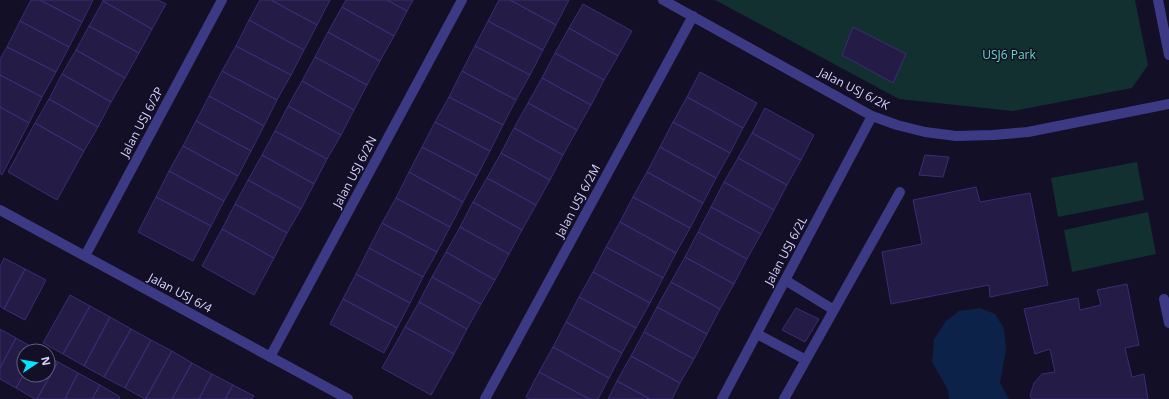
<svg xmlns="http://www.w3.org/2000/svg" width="1169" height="399" font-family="'Open Sans',sans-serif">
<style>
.green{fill:#12302f}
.water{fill:#0c2248}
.building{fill:#241b47;stroke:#3b2d73}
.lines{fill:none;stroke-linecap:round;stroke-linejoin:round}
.minor{stroke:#3d3a85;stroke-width:10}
.labels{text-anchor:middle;stroke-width:3;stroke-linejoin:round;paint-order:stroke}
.park-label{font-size:12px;fill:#5fe0c0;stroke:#130f26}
.street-label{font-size:12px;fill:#d9d4ff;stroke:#130f26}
</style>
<rect width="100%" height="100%" fill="#130f26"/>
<path class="green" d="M715 0H1135L1148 65 1132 88 1013 111 899 99Z
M1137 162 1144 200 1058 217 1051 178Z
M1148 212 1156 254 1072 272 1064 230Z"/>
<path class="water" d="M980 308 995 314 1004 328 1006 350 1000 383 1009 399H949L948 390 932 362 934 339 946 321 959 311Z"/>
<path class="building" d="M31 0H40L82 22 69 47 20 21Z
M40 0H93L82 22Z
M103 0H158L166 4 152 29 103 1Z
M260 0H271L317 25 304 50 249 20Z
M271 0H330L317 25Z
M346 0H387L407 11 394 36 342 7Z
M387 0H413L407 11Z
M499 0H510L556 25 543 50 488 21Z
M510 0H569L556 25Z
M103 1 152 29 139 53 89 26Z
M583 4 632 31 618 56 569 28Z
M342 7 394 36 380 61 328 32Z
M249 20 304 50 291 75 236 46Z
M20 21 69 47 56 72 7 47Z
M488 21 543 50 530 75 475 46Z
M89 26 139 53 125 78 76 50Z
M853 27 906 54 893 83 842 55Z
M569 28 618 56 604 80 555 53Z
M328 32 380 61 367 85 315 57Z
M236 46 291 75 277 100 222 71Z
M475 46 530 75 516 100 462 71Z
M7 47 56 72 42 97 0 75V59Z
M76 50 125 78 111 102 62 74Z
M555 53 604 80 591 105 542 78Z
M315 57 367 85 354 110 302 81Z
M222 71 277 100 264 126 209 96Z
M462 71 516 100 503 125 449 97Z
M700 72 757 103 743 128 687 97Z
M62 74 111 102 98 127 49 99Z
M0 75 42 97 29 123 0 107Z
M542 78 591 105 577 130 528 103Z
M302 81 354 110 341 135 288 106Z
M209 96 264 126 251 151 196 121Z
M449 97 503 125 490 151 435 122Z
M687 97 743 128 730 153 673 122Z
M49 99 98 127 84 151 35 123Z
M528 103 577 130 563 155 514 128Z
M288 106 341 135 327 159 275 131Z
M0 107 29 123 2 175 0 173Z
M765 108 814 135 801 160 752 133Z
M196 121 251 151 238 176 183 146Z
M435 122 490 151 477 176 422 147Z
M673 122 730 153 716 178 660 147Z
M35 123 84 151 57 200 8 172Z
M514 128 563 155 550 180 501 153Z
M275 131 327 159 314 184 262 155Z
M752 133 801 160 787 185 738 158Z
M183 146 238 176 224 201 169 171Z
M422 147 477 176 463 202 409 172Z
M660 147 716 178 703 203 647 172Z
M501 153 550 180 536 205 487 178Z
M262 155 314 184 301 209 248 180Z
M925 155 949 157 943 177 919 175Z
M738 158 787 185 774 210 724 182Z
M169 171 224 201 211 226 156 197Z
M409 172 463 202 450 227 396 198Z
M647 172 703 203 690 228 633 197Z
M487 178 536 205 522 230 473 202Z
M248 180 301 209 287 233 235 204Z
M724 182 774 210 761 234 711 207Z
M976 187 980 202 1030 193 1048 285 990 297 989 285 891 304 882 252 922 244 913 200Z
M156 197 211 226 193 261 138 232Z
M633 197 690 228 676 253 620 222Z
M396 198 450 227 437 252 382 223Z
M473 202 522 230 509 254 460 227Z
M235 204 287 233 274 258 222 229Z
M711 207 761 234 747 259 698 232Z
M620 222 676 253 663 278 606 247Z
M382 223 437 252 423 277 369 248Z
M460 227 509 254 495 280 446 252Z
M222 229 274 258 254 295 202 266Z
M698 232 747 259 734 284 685 257Z
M606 247 663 278 650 303 593 272Z
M369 248 423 277 410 303 356 274Z
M446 252 495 280 481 304 432 277Z
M685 257 734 284 720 309 671 282Z
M4 258 25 269 4 309 0 306V267Z
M25 269 46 280 25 320 4 309Z
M593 272 650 303 636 328 579 297Z
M356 274 410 303 397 328 343 299Z
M432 277 481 304 467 329 419 302Z
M671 282 720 309 707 334 657 307Z
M1127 284 1139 345 1125 348 1132 377 1144 374 1148 399H1032L1030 396 1034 383 1042 374 1055 372 1050 349 1035 354 1024 309 1078 298 1080 310 1101 305 1097 290Z
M70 295 90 306 63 354 43 343Z
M579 297 636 328 622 353 566 322Z
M343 299 397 328 384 353 330 324Z
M419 302 467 329 454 354 405 327Z
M90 306 110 317 84 366 63 354Z
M657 307 707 334 694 359 644 332Z
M796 308 819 319 805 342 782 330Z
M110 317 131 329 104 377 84 366Z
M566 322 622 353 609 378 553 347Z
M405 327 454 354 431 395 382 368Z
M0 329 16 338 0 368Z
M131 329 151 340 125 388 104 377Z
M644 332 694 359 680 383 631 356Z
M16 338 37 350 24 351V374L16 388 0 379V368Z
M151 340 172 351 145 399 125 388Z
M553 347 609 378 598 399H589L539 372Z
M172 351 192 363 172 399H146Z
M48 356 58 362 37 399H35L16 388 24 374V375H48Z
M631 356 680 383 672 399H650L617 381Z
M58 362 78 373 65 399H37Z
M192 363 212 374 199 399H172Z
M539 372 589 399H529L526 397Z
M78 373 100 385 92 399H65Z
M212 374 233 385 225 399H199Z
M617 381 650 399H608Z
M100 385 120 397 119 399H92Z
M233 385 254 396 252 399H225Z"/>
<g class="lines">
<path class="minor" d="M663 0 872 116 897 125 925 132 956 136 993 135 1028 132 1169 104
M1158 0 1169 55
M0 210 348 399
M85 256 222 0
M785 280 834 310
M1164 299 1169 323
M757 334 806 360
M270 357 462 0
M485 399 693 16
M722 399 872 116
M784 399 900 192"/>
</g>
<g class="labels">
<g class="park-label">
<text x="1009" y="59">USJ6 Park</text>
</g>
<g class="street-label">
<text transform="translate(854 89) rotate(27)" y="4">Jalan USJ 6/2K</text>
<text transform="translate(142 122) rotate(-62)" y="4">Jalan USJ 6/2P</text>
<text transform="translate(355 172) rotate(-62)" y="4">Jalan USJ 6/2N</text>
<text transform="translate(578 201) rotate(-62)" y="4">Jalan USJ 6/2M</text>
<text transform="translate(786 251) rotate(-62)" y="4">Jalan USJ 6/2L</text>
<text transform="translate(180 293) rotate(28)" y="4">Jalan USJ 6/4</text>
</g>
</g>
<g transform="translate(36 363) rotate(78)"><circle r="19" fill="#130f26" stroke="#625e7d"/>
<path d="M0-3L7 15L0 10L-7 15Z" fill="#00e5ff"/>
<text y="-6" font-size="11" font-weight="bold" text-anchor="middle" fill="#d9d4ff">N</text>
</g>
</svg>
